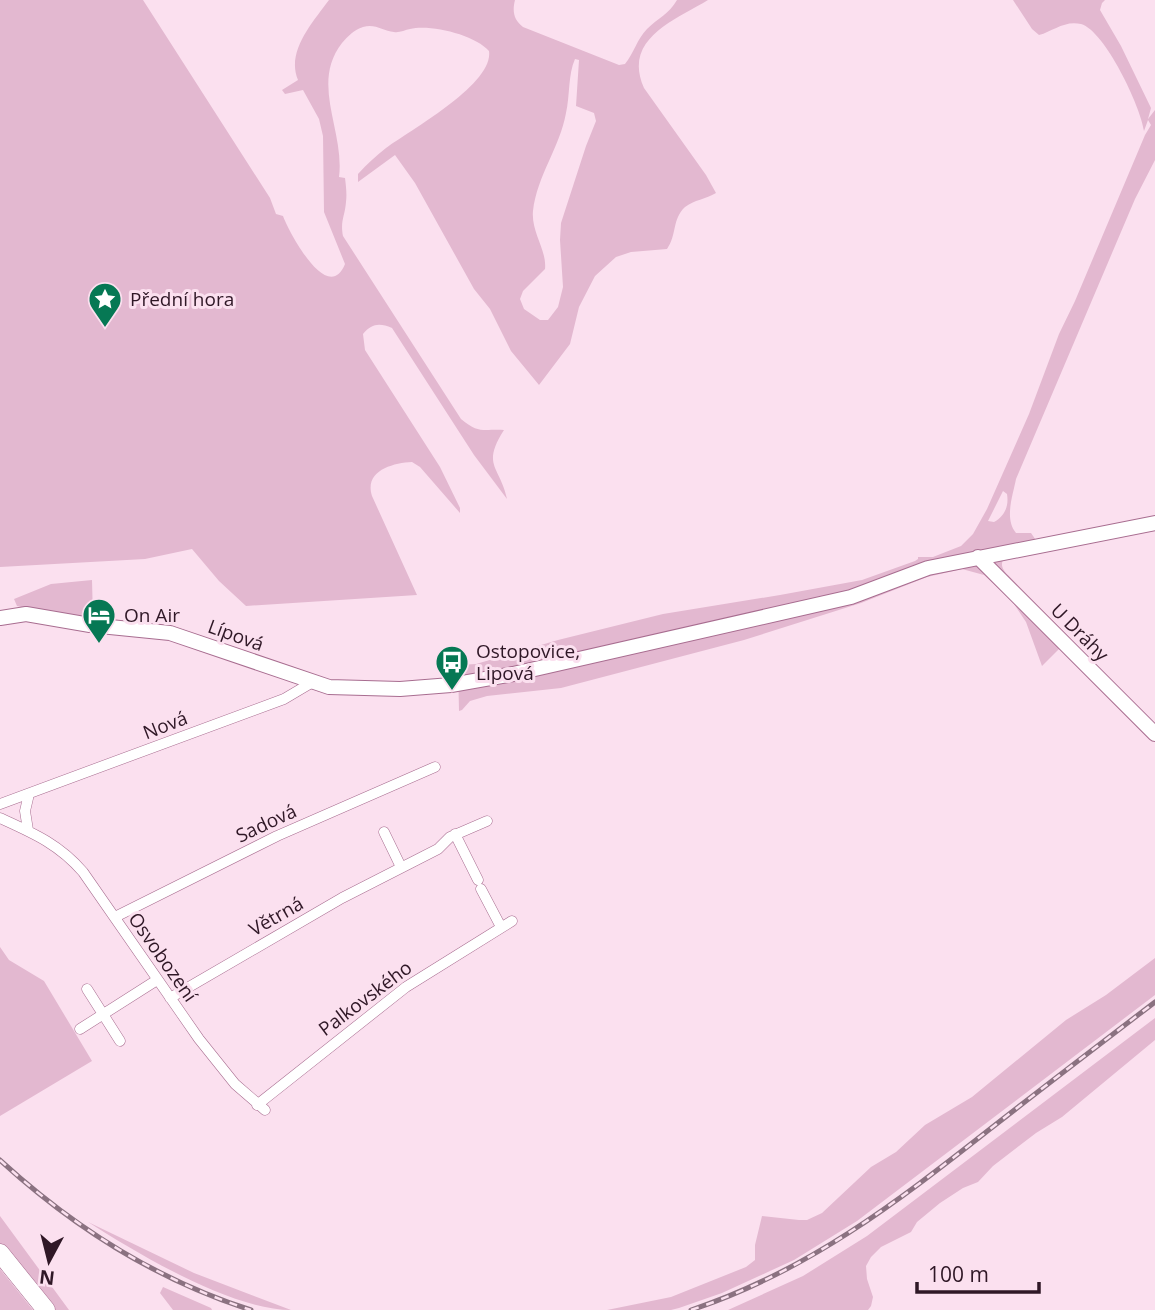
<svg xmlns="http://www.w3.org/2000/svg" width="1155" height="1310" font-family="'Open Sans',sans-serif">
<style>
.green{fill:#e3b8d0;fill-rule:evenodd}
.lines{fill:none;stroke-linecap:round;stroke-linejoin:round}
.street-casing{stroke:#a86d90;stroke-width:11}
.secondary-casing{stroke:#a86d90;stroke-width:16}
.highway-casing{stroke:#a86d90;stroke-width:19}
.street{stroke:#fff;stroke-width:10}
.secondary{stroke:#fff;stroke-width:14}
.highway{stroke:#fff;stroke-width:18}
.rail-casing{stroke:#8b7281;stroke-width:5}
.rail{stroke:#fbe0ef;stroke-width:2.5;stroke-dasharray:8;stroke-linecap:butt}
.labels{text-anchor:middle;stroke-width:6;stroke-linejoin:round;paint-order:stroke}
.poi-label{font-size:19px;fill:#2f1726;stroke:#fbe0ef;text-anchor:start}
.street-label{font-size:19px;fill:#2f1726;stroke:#fbe0ef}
</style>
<rect width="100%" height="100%" fill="#fbe0ef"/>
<path class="green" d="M0 0H143L270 198 276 214 283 216C289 232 328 306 345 264L324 212 323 136 319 119 303 90 285 94 282 90 298 80C286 52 312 23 329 0H515C512 12 514 20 523 27L619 65 625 64C634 53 637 39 647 29 658 18 669 14 677 0H708C675 20 622 39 644 88L706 175 716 193C706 199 694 200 685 207 672 219 677 235 667 249L631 252 616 257 595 276 579 307 570 344 539 385 511 351 490 309 474 289 415 183 395 155 358 182V174C367 164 376 156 386 148 410 130 494 84 489 51 475 35 431 24 410 29 405 30 399 33 394 32 383 31 375 23 363 27 354 30 348 36 342 43 310 84 345 131 339 177L345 178C346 186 347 194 346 202 345 216 340 221 343 236L461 419C479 434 482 429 504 430 481 466 500 466 507 499L474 455 392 328C380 323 372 323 363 334L365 350 440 467 460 508V513L420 467 412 462C392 463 364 471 372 496L417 595 246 606 219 581 192 549 145 559 0 567ZM575 59 579 60 576 106 594 113 596 121 586 146 561 223 560 240 563 287 558 307 548 320H540L524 309 520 299 523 291 545 269C547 250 531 232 533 211 537 176 560 147 566 113 570 96 568 74 575 59Z
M1013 0H1105L1102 3 1100 10 1121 46 1151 108 1148 119 1155 110V160L1135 199 1016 479C1013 495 1004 519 1016 533H1031L1044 552 1003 560C1000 566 1004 571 1008 575L1070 638 1042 666 1026 622 1012 601 984 575 962 569 927 577 861 603 744 640 561 688 487 696 470 701 462 710 459 711 458 665 476 664 558 640 663 614 780 595 862 580 915 561 918 559V557H933L961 546 973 534 987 509 1029 414 1059 334 1075 301 1145 135 1151 125 1148 120 1144 131C1141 107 1105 31 1081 24 1065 20 1053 31 1039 35L1032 29ZM1003 491 1007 494C1009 506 1005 516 994 522L988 521Z
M92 580 93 619 55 615 17 606 14 599 51 584Z
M0 947 9 960 44 981 92 1061 0 1116Z
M1155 958V995L857 1221 794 1260 722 1293 679 1308 671 1310H607L671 1297 746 1267 755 1260V1245L762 1216 799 1220H807L822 1213 871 1167 896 1152 925 1125 972 1097 1066 1020 1106 995Z
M1155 1018V1040L1062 1117 1036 1133 993 1166 978 1182 963 1188 940 1203 917 1222 911 1232 881 1247 871 1257 866 1266 867 1279 873 1297 871 1306 868 1310H728L803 1276 867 1236Z
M0 1216 69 1310H46L0 1253Z
M88 1222 194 1273 291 1310C232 1310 138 1254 88 1222Z
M0 1269 33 1310H0Z
M163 1287 211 1308 212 1310H173L160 1293Z"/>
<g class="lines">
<defs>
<path id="street" d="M0 804 284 699 311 683
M0 818C33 833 59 844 83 872L199 1039 235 1084 265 1110
M28 830 25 811 29 794
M384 832 401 867
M455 834 478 880
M481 889 501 927
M115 917 277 836 435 767
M87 989 120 1041
M170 998 342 898 438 849 450 837 487 821
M80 1029 157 980
M257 1105 406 987 512 921"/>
<path id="secondary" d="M978 557 1155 734
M0 618 26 614 90 625 170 633 329 687 400 689 451 685 513 674 851 597 928 568 1155 523"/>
<path id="highway" d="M0 1253 46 1310"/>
</defs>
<use href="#street" class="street-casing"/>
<use href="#secondary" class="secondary-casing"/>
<use href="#highway" class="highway-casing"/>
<use href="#street" class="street"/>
<use href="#secondary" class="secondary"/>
<use href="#highway" class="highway"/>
<defs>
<path id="rail" d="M0 1160C72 1226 157 1280 251 1310
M691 1310C806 1272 896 1203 990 1129 1045 1086 1100 1044 1155 1002"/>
</defs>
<use href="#rail" class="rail-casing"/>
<use href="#rail" class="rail"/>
</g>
<defs>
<symbol id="sight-pin" viewBox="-11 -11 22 30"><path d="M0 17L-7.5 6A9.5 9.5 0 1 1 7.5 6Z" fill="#067854" stroke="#fbe0ef"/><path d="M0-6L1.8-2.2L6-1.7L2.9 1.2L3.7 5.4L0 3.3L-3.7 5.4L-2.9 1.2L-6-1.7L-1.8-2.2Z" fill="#fff"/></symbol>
<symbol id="hotel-pin" viewBox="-11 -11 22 30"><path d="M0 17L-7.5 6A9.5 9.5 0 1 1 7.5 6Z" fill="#067854" stroke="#fbe0ef"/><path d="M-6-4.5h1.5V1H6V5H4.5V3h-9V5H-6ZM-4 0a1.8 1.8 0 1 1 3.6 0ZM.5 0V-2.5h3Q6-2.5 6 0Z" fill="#fff"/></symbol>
<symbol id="bus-pin" viewBox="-11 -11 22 30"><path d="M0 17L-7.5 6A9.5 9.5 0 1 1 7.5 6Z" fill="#067854" stroke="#fbe0ef"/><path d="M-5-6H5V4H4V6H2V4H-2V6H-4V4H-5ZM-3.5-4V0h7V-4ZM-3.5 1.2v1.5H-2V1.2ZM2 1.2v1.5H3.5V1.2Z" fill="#fff"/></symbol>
</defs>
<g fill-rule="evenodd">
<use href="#sight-pin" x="86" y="280" width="38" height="52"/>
<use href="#hotel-pin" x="80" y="596" width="38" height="52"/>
<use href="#bus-pin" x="433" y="643" width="38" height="52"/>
</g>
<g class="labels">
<g class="poi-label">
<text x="130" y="306">Přední hora</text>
<text x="124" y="622">On Air</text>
<text x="476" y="658">Ostopovice,<tspan x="476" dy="22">Lipová</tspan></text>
</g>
<g class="street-label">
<text transform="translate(1080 632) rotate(45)" y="7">U Dráhy</text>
<text transform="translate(236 635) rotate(20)" y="7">Lípová</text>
<text transform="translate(165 725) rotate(-21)" y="7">Nová</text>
<text transform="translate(266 823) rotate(-25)" y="7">Sadová</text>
<text transform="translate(276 916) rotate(-30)" y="7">Větrná</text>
<text transform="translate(163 957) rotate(55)" y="7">Osvobození</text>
<text transform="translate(365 998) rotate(-37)" y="7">Palkovského</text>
</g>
</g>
<g transform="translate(49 1261) rotate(187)" stroke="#fbe0ef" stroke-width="5" paint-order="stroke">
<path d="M0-5L12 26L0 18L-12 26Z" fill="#2f1726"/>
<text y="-10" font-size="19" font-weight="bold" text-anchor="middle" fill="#2f1726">N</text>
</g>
<path d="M917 1282v10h122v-10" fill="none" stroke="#2f1726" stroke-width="3.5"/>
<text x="928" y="1282" font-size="21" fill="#2f1726" stroke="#fbe0ef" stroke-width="5" paint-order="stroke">100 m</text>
</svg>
